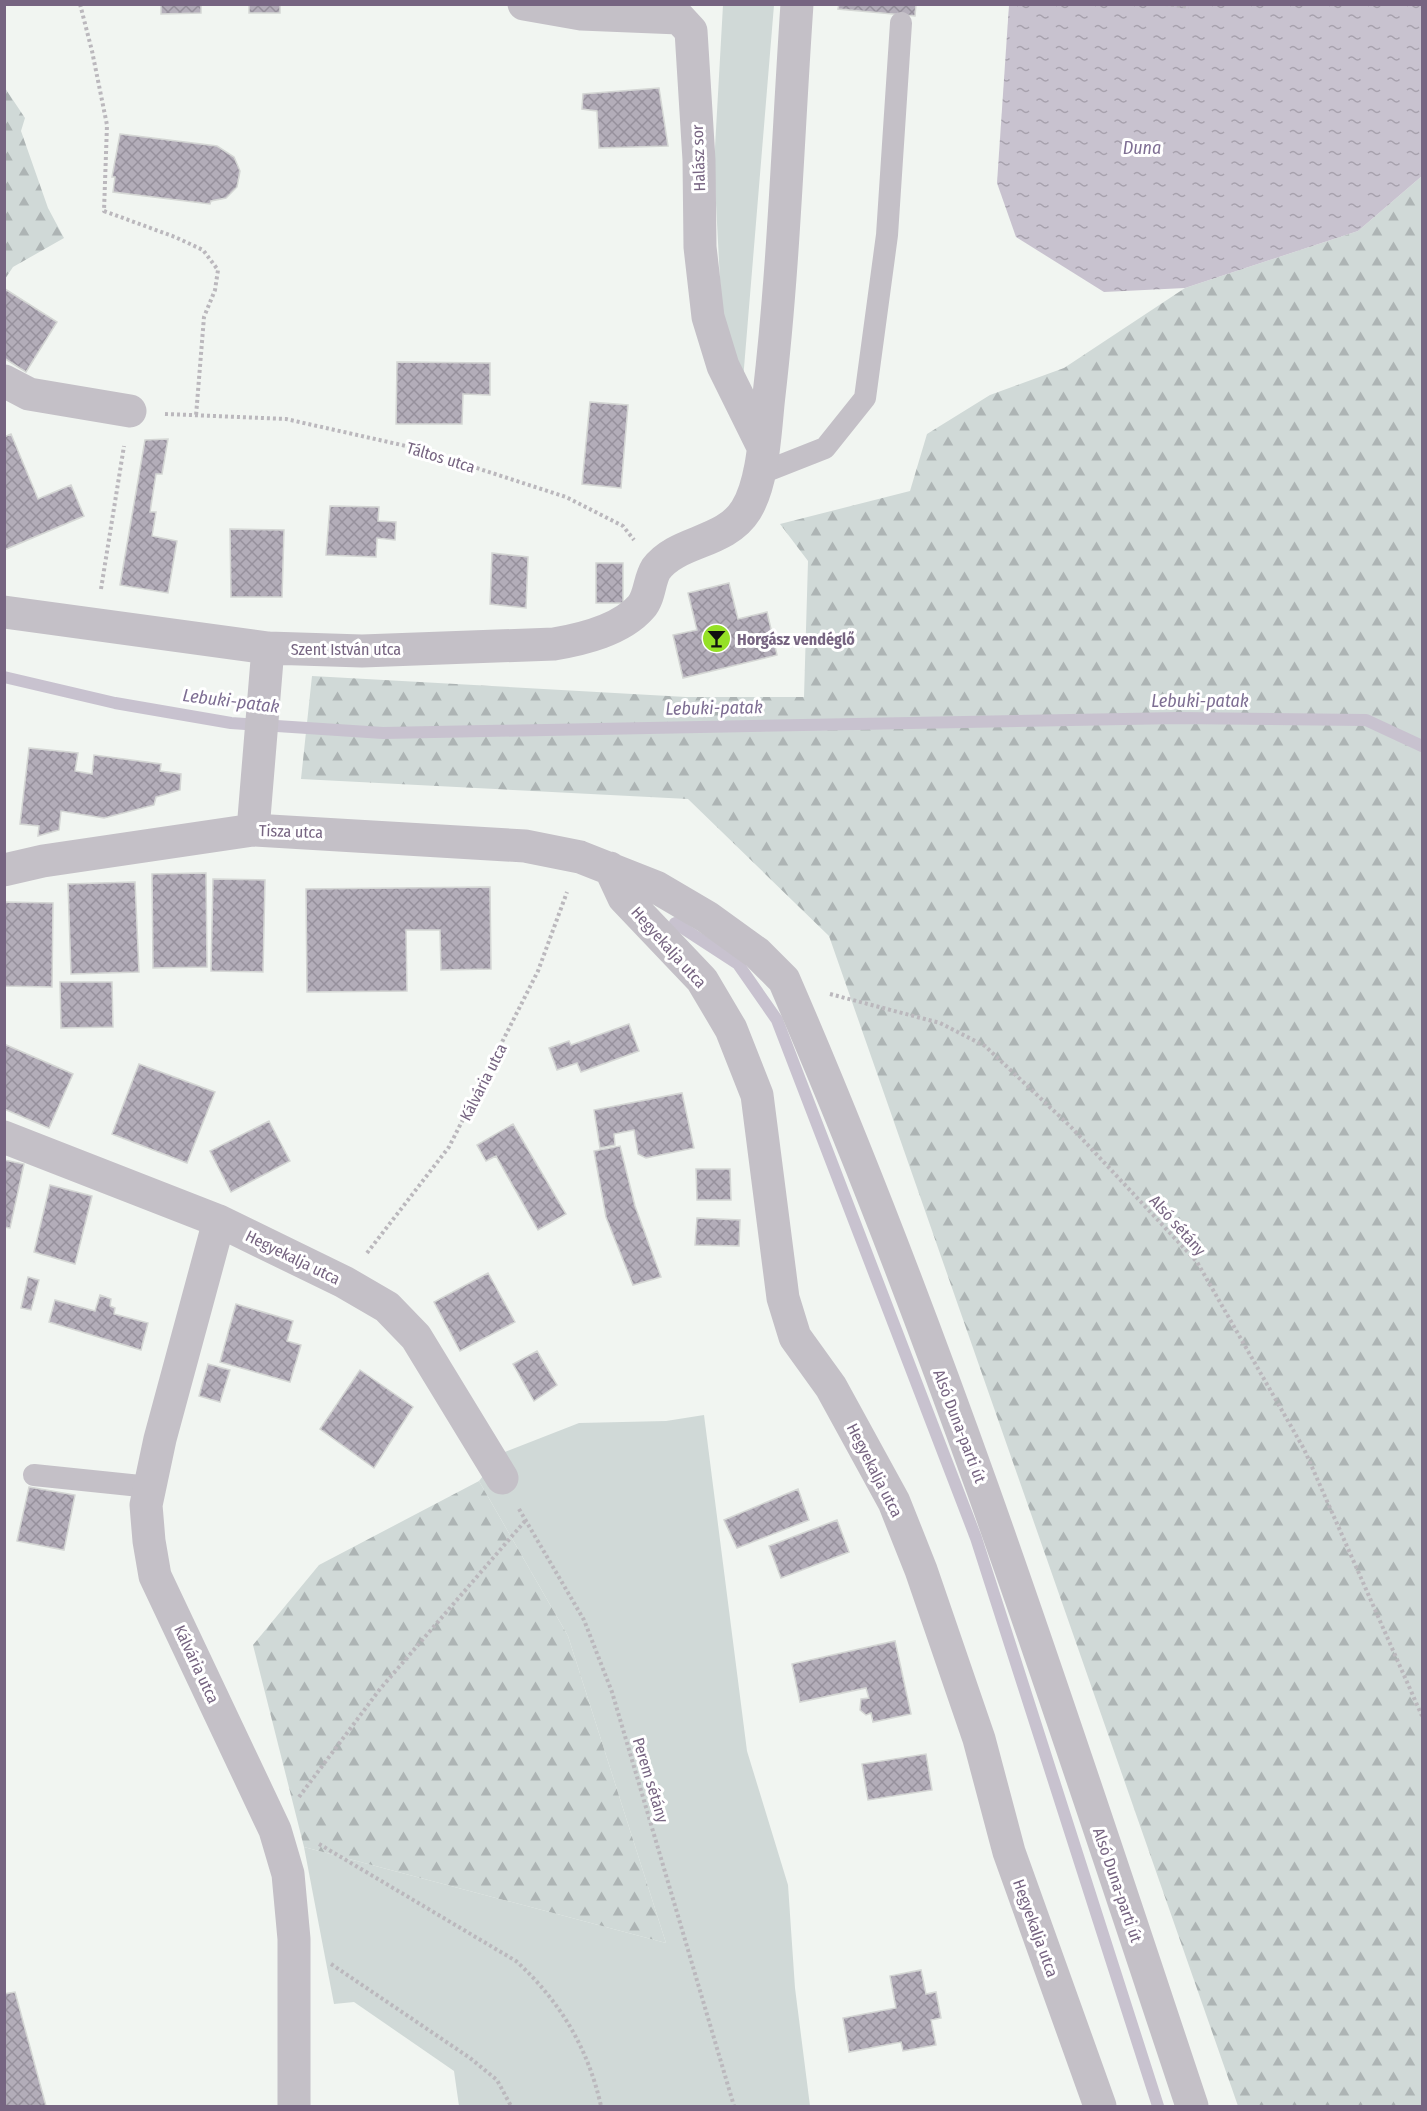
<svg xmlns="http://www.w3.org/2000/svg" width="1427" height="2111" font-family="'Fira Sans Condensed',sans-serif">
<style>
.grass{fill:#d0d9d7}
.forest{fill:url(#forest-firs)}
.water{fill:url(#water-ripples)}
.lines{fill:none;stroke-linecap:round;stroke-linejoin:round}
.stream{stroke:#c8c2cf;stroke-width:12}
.building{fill:url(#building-cross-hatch);stroke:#d4d6d4;stroke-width:1.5}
.path{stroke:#bbb8bd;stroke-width:4;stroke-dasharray:3 3;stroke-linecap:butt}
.service{stroke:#c4c0c7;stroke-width:22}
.minor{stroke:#c4c0c7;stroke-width:33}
.labels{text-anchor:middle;stroke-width:6;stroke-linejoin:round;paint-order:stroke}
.street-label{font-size:16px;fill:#766481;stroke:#fff}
.poi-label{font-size:16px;font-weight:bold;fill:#766481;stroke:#fff;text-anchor:start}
.water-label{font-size:18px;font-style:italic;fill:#7e6e93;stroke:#fff}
</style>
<defs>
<pattern id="forest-firs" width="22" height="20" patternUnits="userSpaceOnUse" patternTransform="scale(1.5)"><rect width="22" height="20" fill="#d0d9d7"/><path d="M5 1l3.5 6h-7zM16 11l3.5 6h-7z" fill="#adb4b4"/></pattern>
<pattern id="water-ripples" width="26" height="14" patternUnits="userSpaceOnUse" patternTransform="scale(1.5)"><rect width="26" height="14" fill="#c8c2cf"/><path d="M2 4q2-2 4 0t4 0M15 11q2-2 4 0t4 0" fill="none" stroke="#a7a1ad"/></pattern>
<pattern id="building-cross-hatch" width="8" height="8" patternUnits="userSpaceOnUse" patternTransform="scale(1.5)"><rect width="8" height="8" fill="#b3adb9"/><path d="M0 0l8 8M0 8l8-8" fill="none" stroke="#96909c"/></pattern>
</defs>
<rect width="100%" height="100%" fill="#f1f5f1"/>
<path class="grass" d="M723 5H774L743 380 723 338 714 165Z
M704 1415 747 1751 788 1885 795 1988 810 2106H459L454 2071 354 2002 334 2004 304 1847 666 1943 568 1636 479 1481 502 1453 579 1423 666 1421Z"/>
<path class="forest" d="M5 88 25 118 21 131 48 208 64 238 13 267 5 279Z
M1422 176V2106H1238L829 936 688 799 301 779 312 676 686 697H804L808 561 780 524 910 491 927 434 990 395 1064 368 1185 288 1358 231Z
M479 1481 568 1636 666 1943 304 1847 253 1645 319 1565Z"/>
<path class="water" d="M1009 5H1422V176L1358 231 1185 288 1104 292 1016 237 997 183Z"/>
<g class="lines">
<path class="stream" d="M4 677 115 703 231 723 383 733 1178 718 1366 720 1422 746
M675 923 738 964 777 1020 976 1538 1158 2106"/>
</g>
<path class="building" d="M161 4H201V13L161 14Z
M249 4H280V13H249Z
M839 4H916L915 16 838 9Z
M659 88 668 146 599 148 597 111 582 109 583 94Z
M120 134 217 146 234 157 240 171 237 187 226 198 211 201 210 204 113 192 115 177H112Z
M5 289 57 322 26 372 4 358Z
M397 362 490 363V395L463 394 462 424H396Z
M590 402 628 405 621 488 582 484Z
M11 434 38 499 71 485 84 516 4 550V437Z
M168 439 162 474H156L150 512H156L152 536 177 541 168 593 120 585 145 440Z
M330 506 379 507 378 521 396 522 395 540 377 538 376 557 326 555Z
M230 529 284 530 282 597H231Z
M492 553 528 557 526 608 490 604Z
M596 563H623V603H596Z
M729 583 738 619 767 612 777 655 683 678 673 635 697 630 688 593Z
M29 748 78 753 75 771 92 774 94 755 161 764 160 771 181 774 180 790 156 797 154 805 104 818 61 811 59 830 38 836 39 826 20 824Z
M206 873 207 967 153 968 152 874Z
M213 879 265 880 263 972 211 971Z
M135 882 139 972 71 974 68 884Z
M490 887 491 969 441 970 440 930H406L407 991 307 992 306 889Z
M4 902 53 903 52 987 4 986Z
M60 982H112L113 1027 61 1028Z
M629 1024 639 1051 581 1072 577 1063 557 1070 549 1048 569 1041 571 1045Z
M4 1044 73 1074 49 1128 4 1109Z
M139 1064 215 1092 187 1163 112 1134Z
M682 1093 694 1148 646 1158 638 1154 634 1130 614 1134 615 1145 600 1148 594 1110Z
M269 1121 290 1161 231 1192 210 1151Z
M513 1124 566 1214 538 1230 496 1156 486 1161 477 1145Z
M620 1146 635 1206 661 1277 633 1285 606 1217 594 1151Z
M4 1160 24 1164 10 1228 4 1227Z
M696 1169H730L731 1200H697Z
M50 1185 92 1196 75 1264 34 1252Z
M697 1218 740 1220 739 1246 695 1245Z
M488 1273 515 1322 460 1351 434 1302Z
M28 1277 39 1280 31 1310 21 1308Z
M100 1295 111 1299 110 1306 115 1308 114 1314 148 1323 141 1350 49 1322 55 1300 95 1311Z
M236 1304 293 1321 287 1341 301 1345 290 1382 220 1362Z
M537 1351 557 1385 534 1401 513 1364Z
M208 1364 230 1370 220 1402 199 1396Z
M360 1370 413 1407 374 1468 320 1429Z
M29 1487 75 1495 64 1550 17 1541Z
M798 1489 809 1520 737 1548 724 1520Z
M837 1520 849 1552 781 1578 769 1546Z
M895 1641 911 1714 873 1722 871 1713 866 1715 860 1710 861 1699 869 1698 866 1688 800 1702 792 1664Z
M926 1754 932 1790 868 1800 862 1764Z
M921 1970 926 1994 936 1992 941 2018 931 2020 936 2045 903 2051 901 2042 849 2052 843 2018 896 2008 890 1976Z
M15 1992 46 2106H4V1994Z"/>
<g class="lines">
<path class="path" d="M80 4 92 51 107 125 104 211 175 237 203 250 218 270 215 290 204 317 196 416
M1165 4 1189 7
M165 414 286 419 415 448 566 497 623 526 634 540
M101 589 124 446
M830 994 940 1023 985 1046 1071 1127 1197 1262 1304 1449 1422 1716
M367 1253 449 1147 538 971 567 892
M519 1509 584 1620 612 1692 734 2106
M299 1797 380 1689 525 1521
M319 1844 516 1961C560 2001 588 2048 601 2106
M331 1964 470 2058 497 2080 511 2106"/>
<path class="service" d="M759 474 825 448 865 398 887 235 901 23
M34 1475 150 1487"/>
<path class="minor" d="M524 4 581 14 679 18 691 31 699 160 700 247 708 317 723 366 763 447
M4 381 29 394 130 411
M4 612 268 648 362 651 554 644C583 639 621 630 641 607 650 597 649 580 656 569 677 540 725 544 746 510 764 481 765 429 769 395 784 266 788 135 797 4
M253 830 268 648
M610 868 624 898 702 980 731 1029 757 1095 783 1298 795 1337 831 1387 894 1502 921 1570 979 1739 1009 1852 1100 2106
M4 870 43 861 253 830 525 846 580 857 656 887 707 917 757 953 784 980C943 1347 1066 1728 1192 2106
M4 1137 219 1221 344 1282 387 1307 416 1337 502 1478
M219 1221 160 1439 146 1505 149 1541 155 1576 275 1830 288 1874 294 1939V2106"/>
</g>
<defs>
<symbol id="bar-disc" viewBox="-11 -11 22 22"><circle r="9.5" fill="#95e026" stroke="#fff"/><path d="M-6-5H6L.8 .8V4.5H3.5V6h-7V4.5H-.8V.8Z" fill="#111"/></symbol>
</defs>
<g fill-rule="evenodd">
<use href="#bar-disc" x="700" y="622" width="33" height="33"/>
</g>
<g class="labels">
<g class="street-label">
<text transform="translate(698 158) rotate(-92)" y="6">Halász sor</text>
<text transform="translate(441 457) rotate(17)" y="6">Táltos utca</text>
<text x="346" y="655">Szent István utca</text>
<text transform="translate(291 831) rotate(2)" y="6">Tisza utca</text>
<text transform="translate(669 947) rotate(48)" y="6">Hegyekalja utca</text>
<text transform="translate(483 1082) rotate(-63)" y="6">Kálvária utca</text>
<text transform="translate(1178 1225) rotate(48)" y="6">Alsó sétány</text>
<text transform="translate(293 1257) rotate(26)" y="6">Hegyekalja utca</text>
<text transform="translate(960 1426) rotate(69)" y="6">Alsó Duna-parti út</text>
<text transform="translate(875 1470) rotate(63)" y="6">Hegyekalja utca</text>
<text transform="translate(197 1664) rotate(65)" y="6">Kálvária utca</text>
<text transform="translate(651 1780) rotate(73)" y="6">Perem sétány</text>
<text transform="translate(1118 1885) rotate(71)" y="6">Alsó Duna-parti út</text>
<text transform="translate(1036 1928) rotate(70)" y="6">Hegyekalja utca</text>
</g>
<g class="poi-label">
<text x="737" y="645">Horgász vendéglő</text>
</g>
<g class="water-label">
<text x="1142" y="154">Duna</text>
<text transform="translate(231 701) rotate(7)" y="6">Lebuki-patak</text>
<text x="1200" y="707">Lebuki-patak</text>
<text transform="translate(714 708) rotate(-1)" y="6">Lebuki-patak</text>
</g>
</g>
<rect width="1427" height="2111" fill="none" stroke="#766481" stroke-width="12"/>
</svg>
